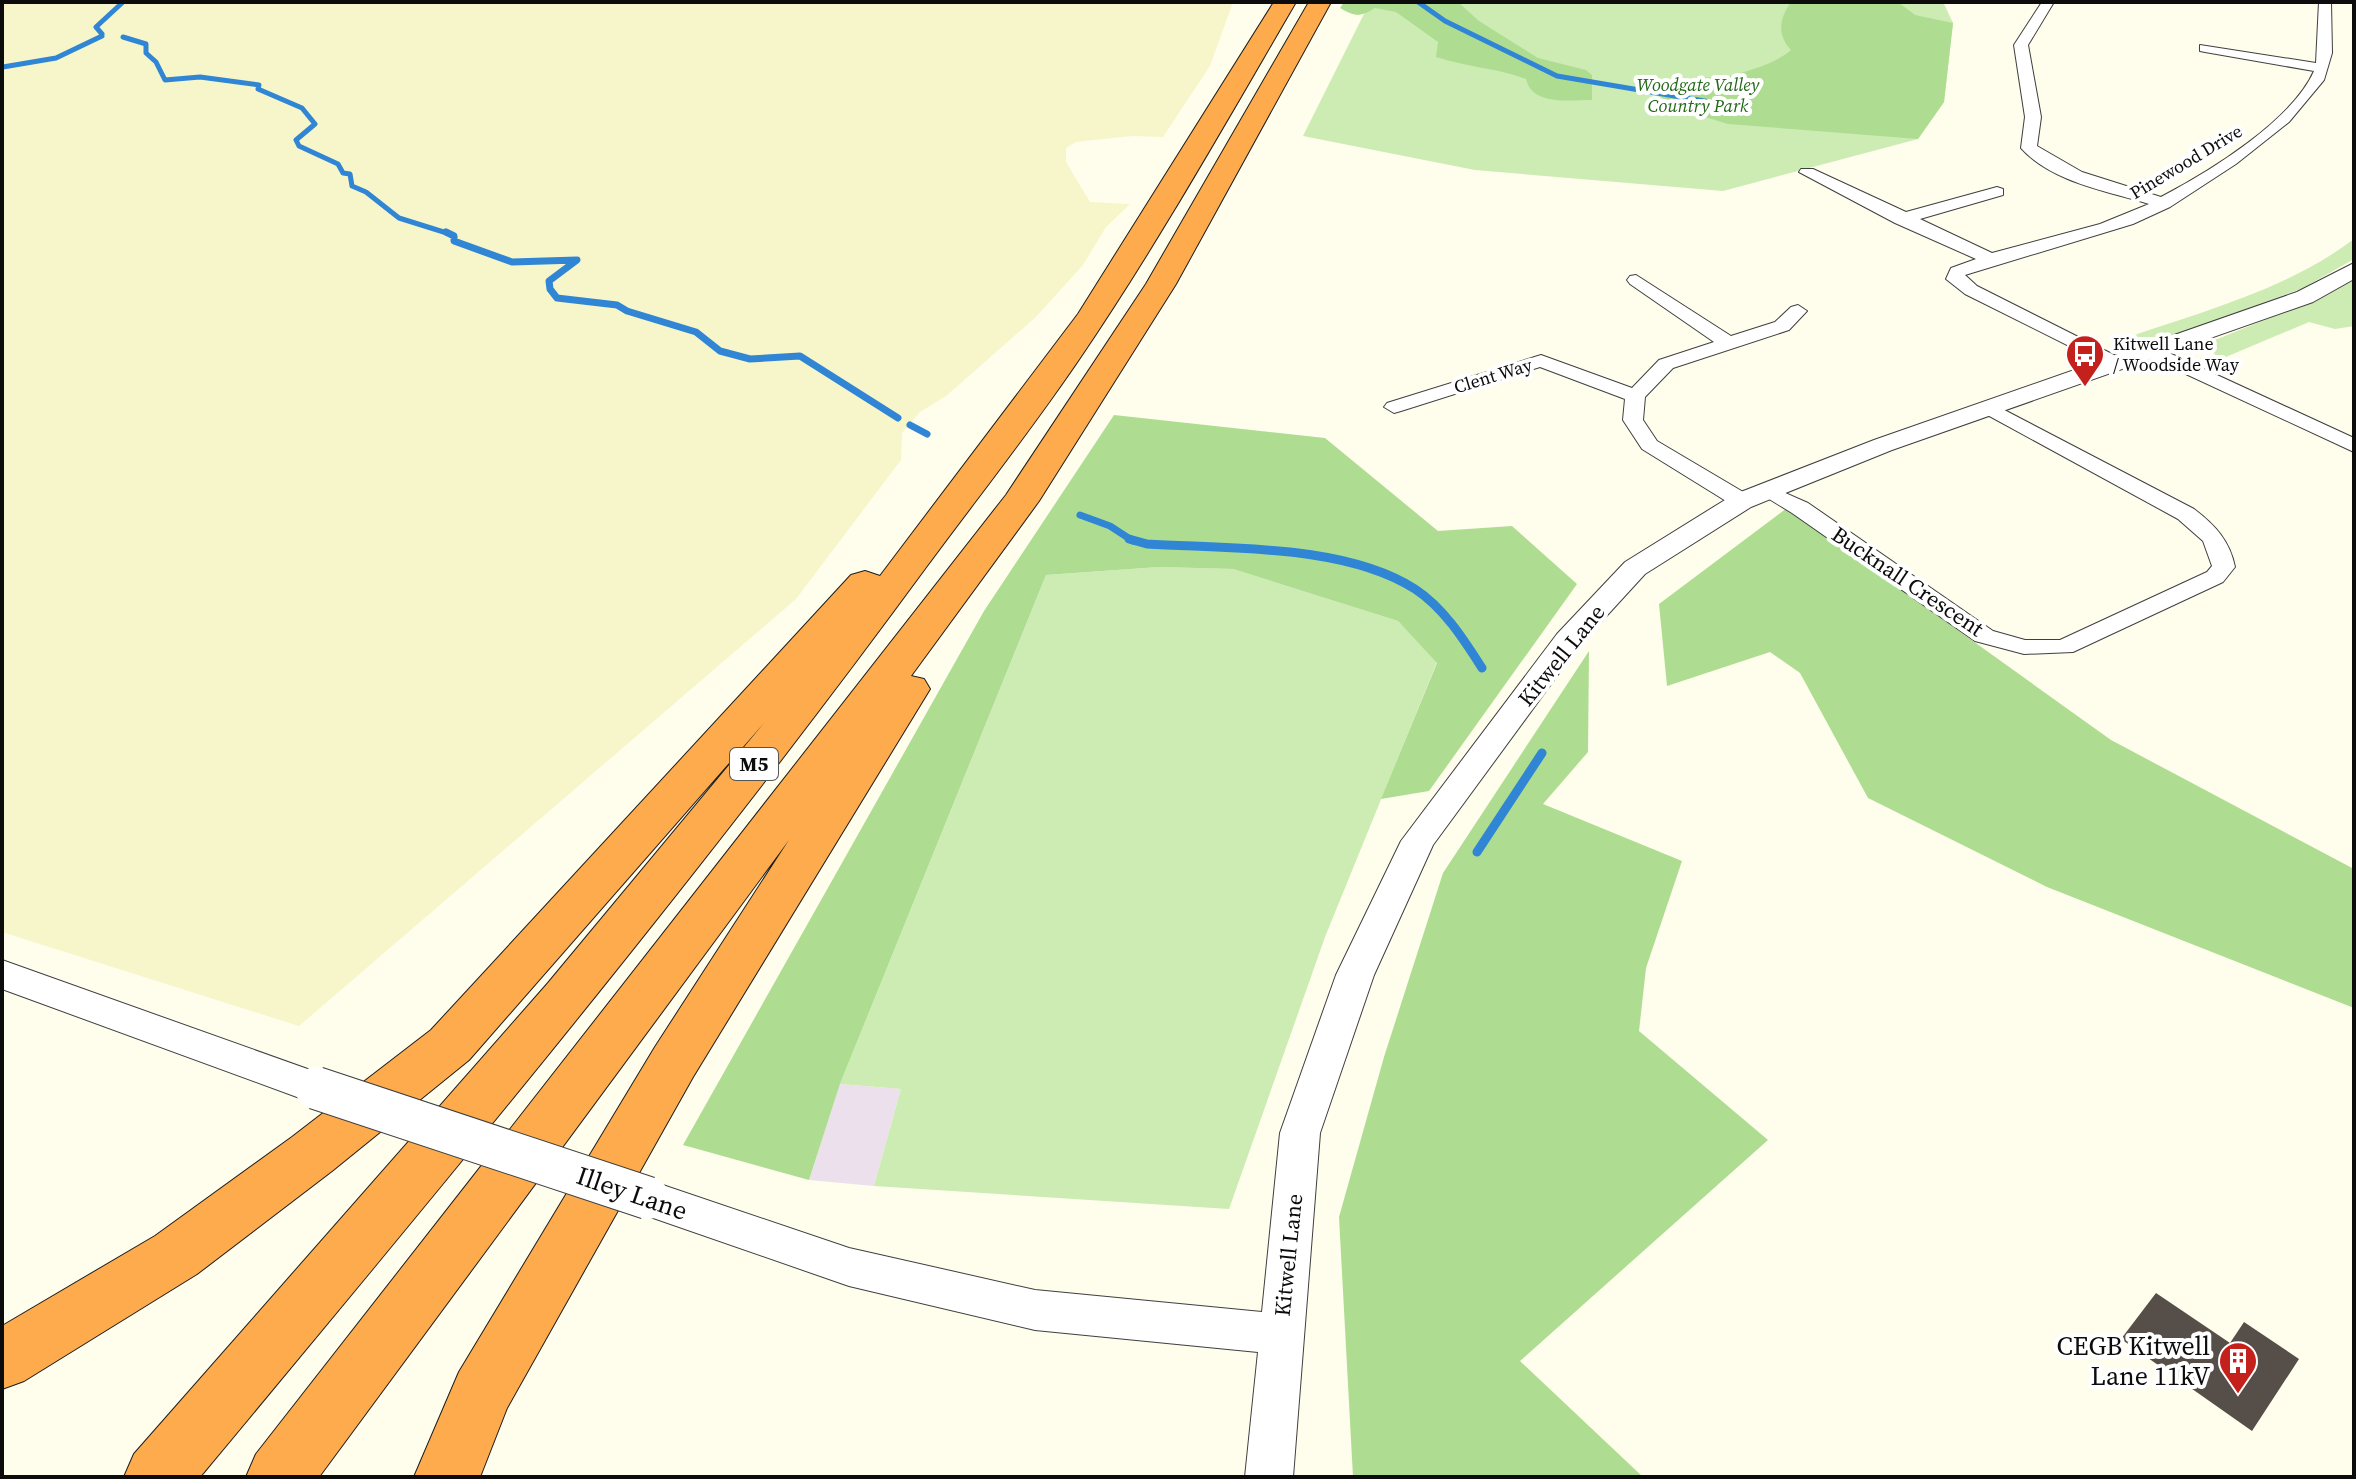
<svg xmlns="http://www.w3.org/2000/svg" width="2356" height="1479" font-family="'Source Serif 4',serif">
<style>
.industrial{fill:#ece0ec}
.farmland{fill:#f7f6ca}
.green{fill:#ccecb3}
.forest{fill:#aedd92}
.lines{fill:none;stroke-linecap:round;stroke-linejoin:round}
.stream-far2{stroke:#3086d5;stroke-width:5}
.stream-far1{stroke:#3086d5;stroke-width:7}
.stream{stroke:#3086d5;stroke-width:9}
.building{fill:#564e48}
.minor-casing{stroke:#3f3f3f;stroke-width:2}
.tertiary-casing{stroke:#3f3f3f;stroke-width:2}
.motorway-casing{stroke:#1d1d1d;stroke-width:2}
.minor{fill:#fff;fill-rule:evenodd}
.tertiary{fill:#fff;fill-rule:evenodd}
.motorway{fill:#fdab4c;fill-rule:evenodd}
.tertiary-bridge-casing{stroke:#3f3f3f;stroke-width:44;stroke-linecap:butt}
.tertiary-bridge{stroke:#fff;stroke-width:42}
.labels{text-anchor:middle;stroke-width:8;stroke-linejoin:round;paint-order:stroke}
.far-park-label{font-size:18px;font-style:italic;fill:#236819;stroke:#fff}
.far-street-label{font-size:18px;fill:#0c0c0c;stroke:#fff}
.far-poi-label{font-size:18px;fill:#0c0c0c;stroke:#fff;text-anchor:start}
.shield{fill:#fff;stroke:#555;stroke-width:2}
.shield-label{font-size:20px;font-weight:bold;fill:#0c0c0c}
.street-label{font-size:22px;fill:#0c0c0c;stroke:#fff}
.near-street-label{font-size:26px;fill:#0c0c0c;stroke:#fff}
.near-poi-label{font-size:26px;fill:#0c0c0c;stroke:#fff;text-anchor:end}
</style>
<rect width="100%" height="100%" fill="#fffdec"/>
<path class="industrial" d="M840 1084 901 1089 874 1186 809 1180Z"/>
<path class="farmland" d="M2 2H1233L1210 66 1163 137 1133 136 1094 140 1076 142 1066 148V162L1090 202 1130 204 1106 227 1083 265 1036 317 946 396 920 412 902 433 901 460 796 599 299 1026 2 932Z"/>
<path class="green" d="M1370 2H1943L1953 23 1944 102 1918 139 1723 191 1475 170 1303 136Z
M2354 239V259L2303 288 2142 347 2130 348 2111 343C2193 314 2284 292 2354 239Z
M2354 276V326L2335 329 2309 322 2221 359 2203 345 2313 300Z
M1159 567 1233 569 1398 621 1437 662 1325 937 1229 1209 874 1186 901 1089 840 1084 1046 575Z"/>
<path class="forest" d="M1344 2H1458L1479 21 1538 58 1586 70 1592 75V100C1570 100 1532 106 1526 79 1497 68 1466 67 1436 57L1438 42 1396 12 1375 8C1361 17 1355 17 1340 8Z
M1791 2H1898L1915 15 1953 23 1944 102 1918 139 1728 124 1695 114 1657 95C1675 71 1707 81 1733 75 1752 70 1776 63 1791 50 1777 35 1779 19 1791 2Z
M1114 415 1325 438 1438 531 1512 526 1577 584 1429 791 1381 799 1437 663 1398 621 1233 569 1159 567 1046 575 840 1084 809 1180 683 1145 984 611Z
M1787 508 2111 740 2354 869V1008L2047 887 1868 798 1800 673 1770 652 1667 686 1659 604Z
M1589 651 1588 752 1543 804 1682 861 1646 968 1639 1031 1768 1140 1520 1361 1643 1477H1353L1339 1217 1384 1057 1443 873Z"/>
<g class="lines">
<path class="stream-far2" d="M1418 2 1445 21 1557 76 1716 103
M102 34 96 27 123 2
M123 37 146 44V53L156 62 165 80 200 77 259 85 258 89 302 108 315 124 296 140 299 146 338 164 343 173 350 174 352 186 366 192 399 218 450 234
M3 67 56 58 102 36"/>
<path class="stream-far1" d="M446 232 454 236V241L512 262 577 260 549 281 550 289 557 298 617 305 627 311 696 332 720 351 750 359 800 356 898 418
M910 425 927 434
M1080 515 1110 526 1133 541"/>
<path class="stream" d="M1129 539 1147 544C1229 549 1345 544 1415 589 1444 608 1464 640 1482 668
M1477 852 1542 753"/>
</g>
<path class="building" d="M2156 1293 2230 1343 2244 1322 2299 1359 2252 1431 2121 1339Z"/>
<g class="lines">
<defs>
<path id="minor" d="M2042 2H2054L2028 45 2041 117 2037 146 2082 172 2161 197C2209 172 2292 121 2314 71L2205 52 2200 51V45L2316 63 2319 2H2331L2332 53 2324 80 2289 122 2236 164 2170 207 2133 224 1965 275 1977 286 2124 360 2127 364 2117 370 1965 294 1946 279 1951 268 1976 259 1895 223 1799 172 1801 169H1813L1906 212 1997 187 2003 189V195L1920 219 1992 253 2100 224 2149 204C2107 191 2051 182 2021 148L2025 117 2014 45Z
M1636 275 1731 336 1775 322 1791 307 1798 305 1807 311 1789 330 1673 368 1645 397 1643 420 1657 441 1750 496 1753 501 1750 506H1734L1642 449 1623 420 1625 399 1540 367 1401 411 1394 413 1384 407 1387 403 1541 355 1632 388 1659 360 1714 342 1630 284 1627 280 1630 276Z
M2154 346 2354 438V452L2147 356 2144 352Z
M1989 402 2194 509C2215 525 2230 541 2235 567L2223 582 2073 652 2024 654 1975 641 1792 513 1756 491 1767 485 1808 503 1993 631 2025 640H2060L2207 572 2212 566 2203 541 2178 519 1982 412 1979 408 1982 404Z"/>
<path id="tertiary" d="M2354 263V279L2313 302 1892 450 1751 507 1645 574 1579 646 1433 845 1374 975 1320 1133 1293 1477H1245L1258 1352 1035 1330 849 1286 633 1211 627 1198 633 1185 648 1180 849 1248 1035 1290 1262 1312 1280 1133 1336 975 1401 841 1557 634 1625 562 1733 495 1874 440 2297 292Z
M2 960 330 1077 336 1088 330 1099 316 1104 2 989Z"/>
<path id="motorway" d="M1274 2H1296C1226 122 1158 243 1080 358 1032 429 978 497 927 566 697 880 448 1179 200 1477H124L134 1454 548 983 764 723 469 1060 332 1171 197 1274 24 1381 2 1389V1326L155 1236 292 1137 431 1030 851 575 865 571 880 576 1078 314Z
M1309 2H1331L1176 284 1039 501 911 676 924 679 930 689 693 1077 507 1408 480 1477H414L459 1372 655 1047 789 840 319 1477H246L256 1454 1006 495 1146 284Z"/>
</defs>
<use href="#minor" class="minor-casing"/>
<use href="#tertiary" class="tertiary-casing"/>
<use href="#motorway" class="motorway-casing"/>
<use href="#minor" class="minor"/>
<use href="#tertiary" class="tertiary"/>
<use href="#motorway" class="motorway"/>
<defs>
<path id="tertiary-bridge" d="M316 1088 648 1198"/>
</defs>
<use href="#tertiary-bridge" class="tertiary-bridge-casing"/>
<use href="#tertiary-bridge" class="tertiary-bridge"/>
</g>
<defs>
<symbol id="bus-pin" viewBox="-11 -11 22 30"><path d="M0 17L-7.5 6A9.5 9.5 0 1 1 7.5 6Z" fill="#c5211c" stroke="#fff"/><path d="M-5-6H5V4H4V6H2V4H-2V6H-4V4H-5ZM-3.5-4V0h7V-4ZM-3.5 1.2v1.5H-2V1.2ZM2 1.2v1.5H3.5V1.2Z" fill="#fff"/></symbol>
<symbol id="building-pin" viewBox="-11 -11 22 30"><path d="M0 17L-7.5 6A9.5 9.5 0 1 1 7.5 6Z" fill="#c5211c" stroke="#fff"/><path d="M-4-6H4V6H1V3H-1V6H-4ZM-2.5-4.3h1.7v1.8h-1.7ZM.8-4.3h1.7v1.8H.8ZM-2.5-1h1.7V.8h-1.7ZM.8-1h1.7V.8H.8Z" fill="#fff"/></symbol>
</defs>
<g fill-rule="evenodd">
<use href="#bus-pin" x="2063" y="332" width="44" height="60"/>
<use href="#building-pin" x="2216" y="1339" width="44" height="60"/>
</g>
<g class="labels">
<g class="far-park-label">
<text x="1698" y="91">Woodgate Valley<tspan x="1698" dy="21">Country Park</tspan></text>
</g>
<g class="far-street-label">
<text transform="translate(2186 162) rotate(-31)" y="6">Pinewood Drive</text>
<text transform="translate(1493 376) rotate(-17)" y="6">Clent Way</text>
</g>
<g class="far-poi-label">
<text x="2113" y="350">Kitwell Lane<tspan x="2113" dy="21">/ Woodside Way</tspan></text>
</g>
<rect class="shield" x="730" y="748" width="48" height="32" rx="6"/>
<g class="shield-label">
<text x="754" y="771">M5</text>
</g>
<g class="street-label">
<text transform="translate(1908 581) rotate(34)" y="8">Bucknall Crescent</text>
<text transform="translate(1561 655) rotate(-51)" y="8">Kitwell Lane</text>
<text transform="translate(1288 1255) rotate(-84)" y="8">Kitwell Lane</text>
</g>
<g class="near-street-label">
<text transform="translate(632 1193) rotate(19)" y="9">Illey Lane</text>
</g>
<g class="near-poi-label">
<text x="2210" y="1355">CEGB Kitwell<tspan x="2210" dy="30">Lane 11kV</tspan></text>
</g>
</g>
<rect width="2356" height="1479" fill="none" stroke="#0c0c0c" stroke-width="8"/>
</svg>
